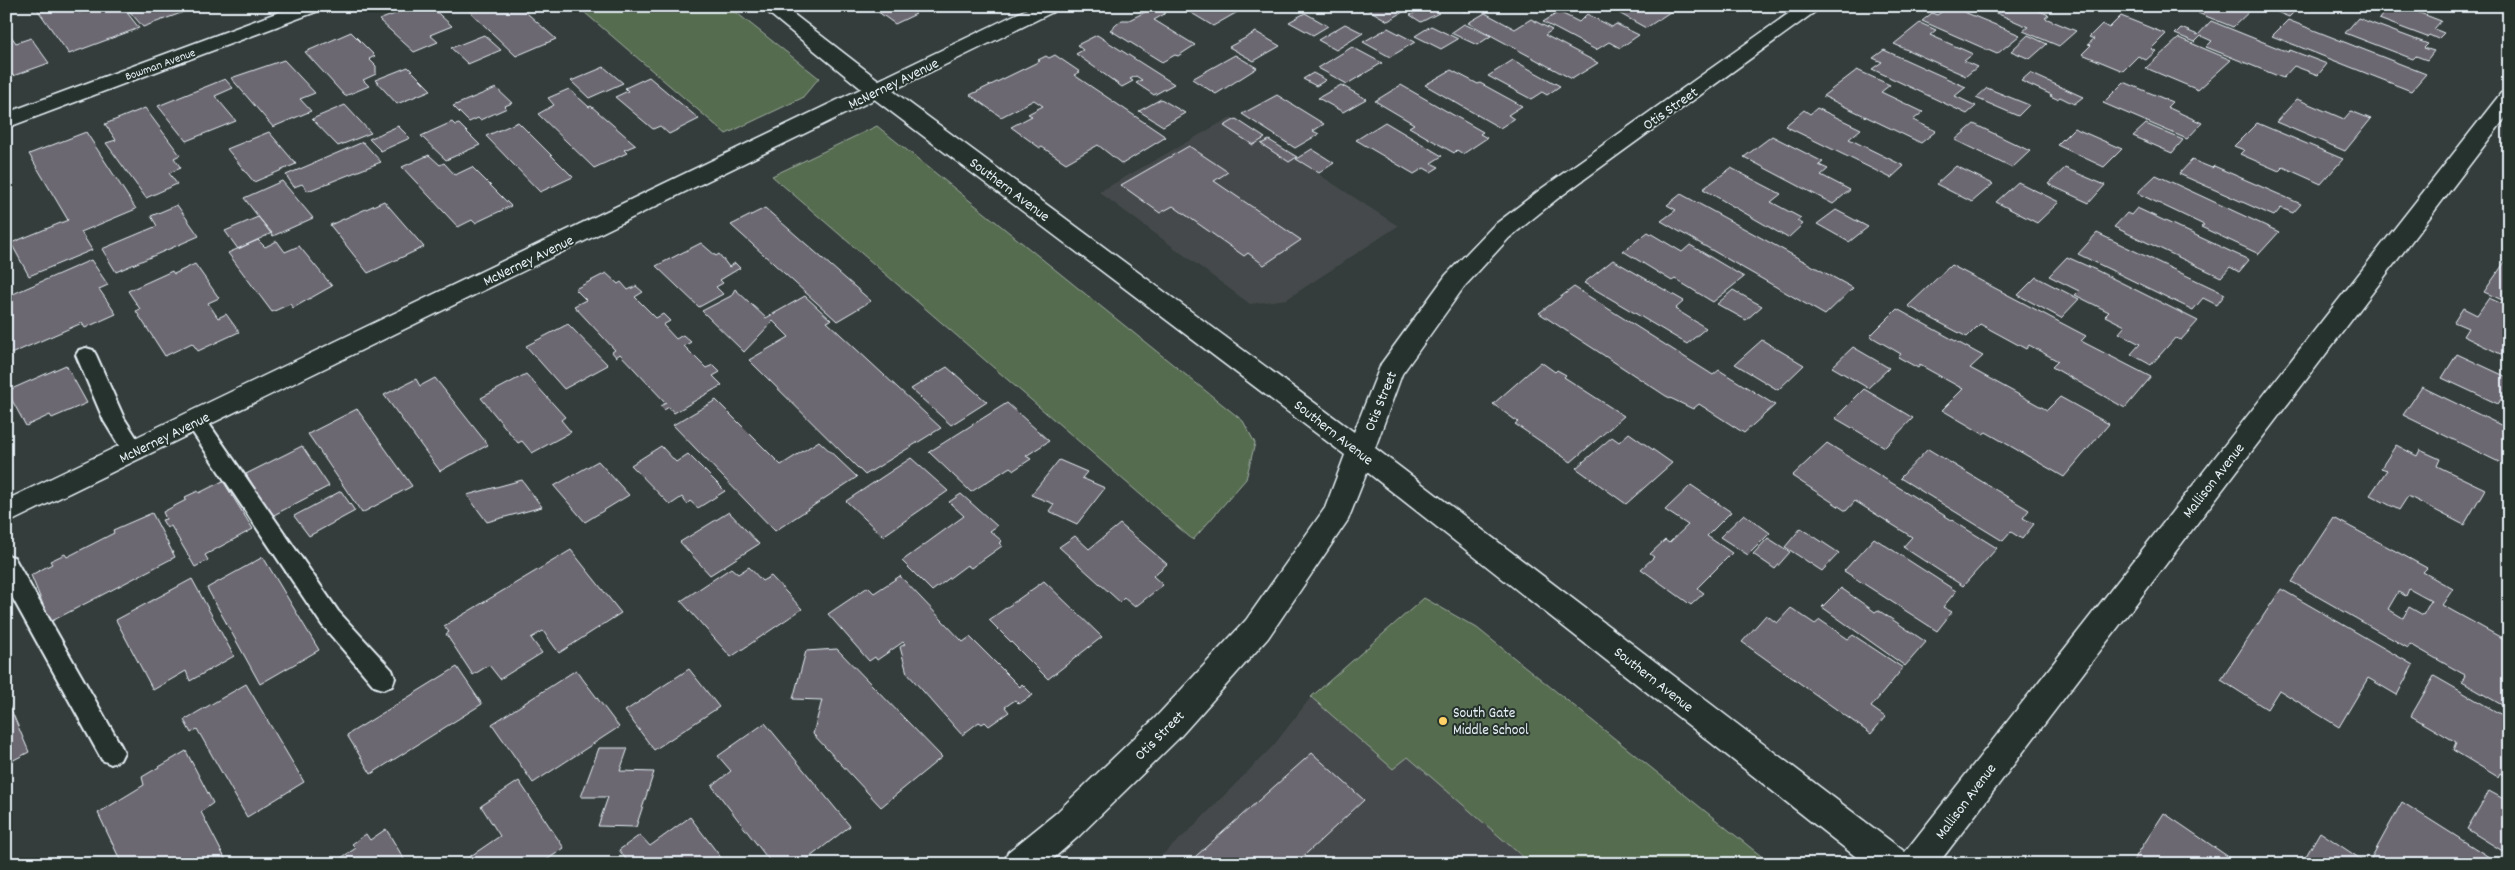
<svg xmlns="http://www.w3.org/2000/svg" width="2515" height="870" font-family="Dekko,sans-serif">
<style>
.built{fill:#454a4c}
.green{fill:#566c50;stroke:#9faea4}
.building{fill:#6c6772;stroke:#e8f1f8;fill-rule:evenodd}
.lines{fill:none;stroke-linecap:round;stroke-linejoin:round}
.lane-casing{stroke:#e8f1f8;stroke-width:4}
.street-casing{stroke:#e8f1f8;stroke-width:3}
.secondary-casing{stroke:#e8f1f8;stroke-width:3}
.lane{fill:#26332d;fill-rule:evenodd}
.street{fill:#26332d;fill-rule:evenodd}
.secondary{fill:#26332d;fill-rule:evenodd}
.poi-dot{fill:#ffd166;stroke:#26332d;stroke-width:2}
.labels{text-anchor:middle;stroke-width:4;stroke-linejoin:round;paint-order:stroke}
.far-street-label{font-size:12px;fill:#e8f1f8;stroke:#26332d}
.street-label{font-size:15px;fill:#e8f1f8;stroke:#26332d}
.poi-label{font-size:15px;fill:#e8f1f8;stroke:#26332d;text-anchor:start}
</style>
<rect width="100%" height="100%" fill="#343d3b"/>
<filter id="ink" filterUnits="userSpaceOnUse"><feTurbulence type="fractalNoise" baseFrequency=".02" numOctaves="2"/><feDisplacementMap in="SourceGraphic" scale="10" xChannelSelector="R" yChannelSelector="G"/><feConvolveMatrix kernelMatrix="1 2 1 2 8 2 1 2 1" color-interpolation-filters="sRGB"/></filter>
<g filter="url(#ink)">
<path class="built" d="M1231 117 1398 226 1287 299 1250 304 1099 192Z
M1424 598 1477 628 1771 864H1152L1190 830 1274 745 1311 697Z"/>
<path class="green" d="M577 6H728L819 78 802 98 726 134Z
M877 126 1243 421 1255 443 1246 479 1193 540 772 176Z
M1424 598 1477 628 1771 864H1531L1408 757 1393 769 1311 697Z"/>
<path class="building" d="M31 6H74L79 13 97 6 101 10 122 6 139 28 69 54 37 9 33 10Z
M125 6H190L192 9 143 27Z
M424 6H430L452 26 430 35 438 42 414 52 379 20 405 10 407 13Z
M464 6H519L556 39 516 56Z
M870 6H919L911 10 916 14 895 24Z
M1180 6H1248L1213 26Z
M1362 6H1413L1388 21Z
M1429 6 1439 13 1421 22 1410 15Z
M1454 6H1475L1465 12Z
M1606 6H1679L1646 28Z
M1950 6 1957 9 2020 35 1997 54 1922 21 1932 13 1937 15Z
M1972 6H2038L2035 9 2049 15 2045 18 2076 31 2059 46 2023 31 2028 27 1987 9 1984 11Z
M2206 6H2249L2253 8 2233 27 2198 13Z
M2262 6H2300L2289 17Z
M2389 6H2402L2441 21 2434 29 2444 33 2438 39 2429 35 2427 37 2379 19Z
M1155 7 1166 13 1154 20 1195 45 1178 56 1175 55 1162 62 1110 30 1122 20H1129Z
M1559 12 1579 22 1587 14 1612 27 1616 24 1639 35 1620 48 1609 42 1596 50 1543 22Z
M1305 13 1328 26 1313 35 1289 22Z
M1485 13 1515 29 1531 19 1552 30 1545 35 1598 63 1572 79 1468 23Z
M2121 16 2166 34 2151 49 2156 51 2146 60 2138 56 2123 71 2082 54 2091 45 2088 44 2094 39 2089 37 2102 24 2109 28Z
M2358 18 2428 44 2424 48 2434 51 2427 60 2416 56 2413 59 2345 33Z
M2288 20 2426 74 2411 91 2272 36Z
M2211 21 2288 52 2290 50 2327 64 2318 75 2294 66 2283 78 2206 47 2212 41 2201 36 2195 42 2175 34 2181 28 2198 35Z
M1920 23 1936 30 1930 35 1973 54 1964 61 1977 67 1966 76 1894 44Z
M1345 24 1363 33 1336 50 1318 40Z
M1464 24 1491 36 1477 45 1451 33Z
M1431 26 1458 39 1441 49 1415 36Z
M1388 28 1415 42 1390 57 1363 42Z
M6 29 16 43 31 38 49 63 13 76 10 71 6 72Z
M351 32 375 56 369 59 376 66V74L363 80 369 86 345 96 305 52Z
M1256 32 1280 46 1254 61 1229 47Z
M484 35 501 50 468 64 451 48Z
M1097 35 1174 84 1154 95 1136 83 1142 80 1136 76 1130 79 1133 81 1122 87 1076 54 1083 50 1077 45Z
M2028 35 2047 44 2030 59 2011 51Z
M2179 38 2231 60 2198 90 2146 68Z
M1352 47 1382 63 1347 84 1318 68Z
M1884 50 1966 87 1955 96 1976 106 1967 114 1872 69 1882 62 1873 58Z
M1055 55 1080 72 1074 75 1166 137 1122 164 1098 145 1066 163 1042 147 1040 148 1011 127 1032 116 1028 114 1043 106 1034 100 1001 117 970 95 1040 61 1038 60 1046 56 1049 58Z
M1235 55 1257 68 1216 94 1192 79Z
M284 60 315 93 300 99 311 111 273 127 231 78Z
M1513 60 1560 86 1547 95 1542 92 1531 99 1488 76Z
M408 67 431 90 397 104 375 80Z
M604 67 623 83 589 98 571 81Z
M1451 70 1478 84 1480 83 1522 106 1508 115 1514 119 1500 128 1425 85Z
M1857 70 1890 85 1881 92 1923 112 1913 120 1936 131 1921 143 1823 96Z
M1313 73 1326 80 1316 86 1303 79Z
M2030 73 2083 97 2074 104 2060 97 2057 99 2050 96 2052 95 2021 81Z
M649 77 699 119 669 134 660 126 653 129 615 97 628 91 625 88Z
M225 79 233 88 215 96 236 121 186 141 158 106Z
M2124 82 2172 102 2167 107 2202 123 2187 139 2103 103Z
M1341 85 1366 99 1343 112 1318 98Z
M1401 85 1483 132 1480 134 1487 138 1463 154 1457 150 1454 153 1409 127 1414 124 1375 101Z
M496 88 512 103 505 106 507 108 480 120 478 118 469 122 453 106Z
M1987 88 2029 105 2018 116 1976 98Z
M569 89 589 107 591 106 636 145 624 150 627 153 594 168 538 114 554 105 548 98Z
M1277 95 1324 124 1313 131 1319 134 1295 148 1242 114Z
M1161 99 1185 113 1163 126 1139 111Z
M2297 99 2344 119 2351 111 2371 119 2345 151 2276 122Z
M345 105 371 133 338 146 312 119Z
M145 108 180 155 174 158 181 168 169 173 177 184 146 198 106 143 116 140 105 124Z
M1817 108 1861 129 1849 139 1904 166 1891 178 1785 126 1804 110 1810 114Z
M1236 119 1265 138 1253 145 1224 126Z
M452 122 455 125 459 124 480 145 446 160 421 136Z
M518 122 573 177 540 192 486 136Z
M1385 122 1442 156 1431 163 1439 167 1431 172 1424 168 1414 174 1356 140Z
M2257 123 2343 159 2321 184 2283 167 2279 171 2240 154 2244 150 2234 146Z
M1974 124 2030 151 2012 168 1955 140Z
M2146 124 2183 140 2172 153 2133 136Z
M398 126 410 138 381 151 369 139Z
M2074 128 2122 149 2104 167 2057 145Z
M86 132 136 209 81 232 92 250 29 276 11 243 68 220 29 154Z
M269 132 296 164 254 182 227 149Z
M1772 136 1823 162 1819 165 1828 169 1821 175 1850 190 1833 204 1744 157Z
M1269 140 1297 157 1289 162 1261 144Z
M363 142 381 162 308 191 302 184 294 187 286 175Z
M1189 146 1228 172 1214 181 1301 240 1264 265 1248 253 1244 256 1173 206 1160 213 1121 185Z
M1312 149 1334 163 1319 173 1296 159Z
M429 155 440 165 444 163 455 175 472 167 511 206 475 223 472 220 458 227 402 167Z
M2192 160 2212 168 2214 166 2301 204 2293 213 2281 208 2274 216 2179 174Z
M1956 166 1993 184 1972 202 1936 184Z
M1731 168 1781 194 1771 202 1801 218 1797 221 1803 224 1788 238 1703 189Z
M2065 168 2105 185 2089 203 2048 184Z
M2156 175 2279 232 2259 254 2201 227 2204 225 2137 193Z
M282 181 313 218 273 236 244 198Z
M2018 182 2059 202 2037 223 1996 202Z
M1681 194 1853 288 1825 315 1661 221 1676 210 1667 205Z
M384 201 424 247 368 273 330 225Z
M177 205 199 236 116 272 102 249 157 226 151 216Z
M765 208 871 301 837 321 731 225Z
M2137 208 2249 260 2239 272 2230 267 2221 277 2114 227 2127 213 2131 215Z
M1836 210 1868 227 1849 242 1817 224Z
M258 217 272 233 238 249 225 231Z
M1648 232 1682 252 1690 245 1744 277 1713 302 1675 279 1672 281 1623 251Z
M2097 233 2225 294 2217 305 2203 298 2193 310 2078 254Z
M258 240 265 247 277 241 285 252 299 246 332 286 293 308 290 304 272 312 228 253Z
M701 243 716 256 719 254 729 267 735 263 740 268 720 280 723 283 716 287 723 294 699 307 656 266Z
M2509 256V303L2484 292Z
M2067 257 2096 270 2198 321 2181 340 2175 338 2151 365 2131 354 2140 344 2119 333 2125 326 2105 316 2109 312 2075 295 2079 291 2049 276Z
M91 260 108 285 99 289 116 314 85 328 82 323 6 356V297Z
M1613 260 1684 301 1675 309 1706 328 1687 344 1584 283Z
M195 264 219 298 208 303 218 318 226 314 239 332 198 351 192 343 165 356 136 311 140 309 128 291 172 271 174 274Z
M1951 265 2086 336 2081 341 2151 377 2125 408 2052 367 2058 361 2029 345 2026 349 1980 324 1967 337 1908 306Z
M606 273 618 284 621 282 628 290 636 286 643 292 635 297 656 318 663 314 670 321 663 325 676 339 683 335 691 342 684 346 706 368 713 365 720 372 713 376 722 385 674 413 669 407 664 410 660 406 666 403 620 354 616 357 612 352 615 350 574 306 586 300 575 289Z
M2036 277 2079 299 2061 318 2018 295Z
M1574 287 1713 375 1719 370 1775 405 1744 433 1699 404 1693 409 1666 396 1539 313Z
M735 289 766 318 805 296 831 320 827 322 941 428 865 475 749 360 789 337 773 321 744 352 702 311 731 296Z
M1733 290 1762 306 1746 320 1717 304Z
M2489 298 2509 307V358L2463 336 2468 328 2454 322 2463 308 2477 315Z
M1897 309 1983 356 1970 368 2047 410 2060 397 2109 424 2064 477 1986 432 1983 434 1942 410 1963 389 1920 365 1918 368 1898 357 1901 354 1870 336Z
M568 324 608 365 564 389 526 346Z
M1762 340 1804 365 1778 390 1735 364Z
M1853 347 1889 368 1868 388 1832 367Z
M2457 354 2509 378V387L2498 404 2442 378Z
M1541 362 1555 372 1557 370 1566 375 1564 377 1624 416 1571 462 1515 424 1518 422 1493 404Z
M66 365 87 403 52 418 50 415 26 426 7 391Z
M947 367 987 402 951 425 911 389Z
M526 374 565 417 561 420 571 432 532 453 522 441 518 443 481 398Z
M435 378 488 445 440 471 384 395 416 379 420 386Z
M2422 387 2509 429V467L2403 415Z
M1864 389 1913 418 1885 447 1835 418Z
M716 400 781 465 819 441 857 477 775 531 673 425Z
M1007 403 1049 441 1026 456 1031 459 1014 470 1010 467 971 492 929 452Z
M357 409 412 486 362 513 308 434Z
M1629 433 1672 463 1626 504 1576 468 1612 437 1619 442Z
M1827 443 1997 548 1963 586 1903 547 1912 537 1855 501 1846 511 1792 476Z
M2396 445 2417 456 2420 450 2440 459 2437 466 2485 489 2464 525 2408 496 2399 510 2370 495 2387 470 2381 468Z
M302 446 329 486 272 516 246 474Z
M661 446 676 462 688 454 725 491 698 508 690 501 687 504 682 497 670 505 631 465Z
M1928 449 2029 510 2023 518 2034 524 2022 539 2011 532 2003 541 1900 478Z
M911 458 948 491 883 536 846 501Z
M1059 460 1087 472 1082 478 1105 488 1077 524 1049 511 1054 504 1031 495Z
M598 461 629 495 585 522 554 486Z
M522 480 542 507 487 522 467 495Z
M223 481 253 529 205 555 208 560 195 567 171 526 167 528 162 520 166 519 163 512 186 500 185 497 198 491 199 493Z
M1691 485 1731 512 1707 536 1732 553 1697 588 1704 593 1691 605 1641 569 1654 557 1650 554 1665 540 1669 543 1688 525 1665 510Z
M341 491 355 511 309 536 294 516Z
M961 494 997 526 990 531 1002 541 999 543 1002 546 971 568 967 565 932 591 902 561 964 516 949 502Z
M729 512 759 544 710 575 680 542Z
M152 513 175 557 50 622 31 575 52 564 50 561 65 554 67 557 114 533 113 530Z
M1744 514 1770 533 1748 555 1720 537Z
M2334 518 2427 568 2423 572 2453 589 2442 605 2509 642V705L2507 708 2462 682 2465 675 2410 644 2408 648 2292 582ZM2409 589 2431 601 2423 615 2409 607 2403 618 2388 609 2398 592 2406 596Z
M1120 524 1167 564 1153 576 1163 585 1135 607 1124 598 1120 602 1059 547 1075 536 1089 549Z
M1801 528 1839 553 1822 571 1785 547Z
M1768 538 1790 552 1775 569 1753 554Z
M1874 538 1956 591 1943 607 1952 612 1937 631 1844 571Z
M571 550 621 613 559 653 543 631 531 638 542 653 500 679 489 665 473 675 446 634 449 632 444 626Z
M263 557 319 650 260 684 207 588Z
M749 567 762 581 771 576 802 609 731 657 681 601 731 568 738 574Z
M900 576 963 642 970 637 1020 687 1022 684 1033 695 1019 704 1015 700 1005 707 1009 712 989 726 985 722 982 724 979 722 962 735 907 673 900 647 905 644 903 642 877 660 875 657 869 661 828 614 868 587 874 593Z
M192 579 234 656 190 681 186 671 153 690 116 620Z
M1044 581 1102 637 1048 679 989 620Z
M1841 588 1875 612 1878 610 1926 642 1905 666 1822 607Z
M2281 589 2413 665 2397 695 2368 678 2339 727 2279 690 2267 709 2221 680Z
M1791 608 1815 624 1820 620 1848 639 1853 635 1903 668 1871 707 1885 717 1871 734 1742 642 1766 615 1777 623Z
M837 649 942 757 881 807 813 734 822 700 793 699 806 651Z
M457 667 482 704 371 774 347 735Z
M689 669 719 707 654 750 625 711Z
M576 670 619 727 533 783 492 724Z
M2434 676 2509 719V778L2500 773 2498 777 2453 750 2456 742 2411 716Z
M246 684 304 782 247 817 197 729 191 733 184 720Z
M6 698 29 752 6 764Z
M765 723 850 826 805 861 807 864H772L712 786 731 771 718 756Z
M599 748H628L620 771 654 772 636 827 598 826 608 797H581Z
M186 751 213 803 201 812 228 864H132L131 861 122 864 98 813 144 785 142 777Z
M1312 753 1364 800 1295 864H1187Z
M519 781 564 848 541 864H459L500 836 481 806Z
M2489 791 2509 802V855L2467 829Z
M2402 802 2500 864H2317L2306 856 2320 832 2368 864Z
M2164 813 2236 862 2235 864H2131Z
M690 817 726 864H626L628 862 619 850 640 835 650 846Z
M386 829 407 864H332L356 848 352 844 366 834 370 840Z"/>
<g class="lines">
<defs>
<path id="lane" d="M86 348 93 350 96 355 124 418 145 451 142 457 134 459 126 457 104 421 76 355 79 350Z
M196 413 203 415 338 611 392 670 395 678 392 686 383 689 374 686 322 625 189 427 185 421 189 415Z
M6 555 14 557 120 744 124 752 120 760 111 764 102 760 6 586Z"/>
<path id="street" d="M295 6H324L321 10 6 128V113Z
M1033 6H1060L1057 10 6 524V500Z
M2509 92V113L1938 864H1900L1905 852 2501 93Z"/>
<path id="secondary" d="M760 6H783L885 85 1354 432 1381 364 1446 275 1493 226 1541 189 1799 6H1823L1557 199 1509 238 1464 287 1402 374 1375 448 1905 852 1910 864H1865L1367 472 1348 520 1268 638 1179 738 1079 836 1047 864H1003L1008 852 1055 814 1155 718 1246 620 1325 508 1345 455 869 95Z"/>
</defs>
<use href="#lane" class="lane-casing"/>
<use href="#street" class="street-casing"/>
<use href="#secondary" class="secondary-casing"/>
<use href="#lane" class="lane"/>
<use href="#street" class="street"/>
<use href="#secondary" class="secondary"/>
</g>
</g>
<circle class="poi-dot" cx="1443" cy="721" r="5"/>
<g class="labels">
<g class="far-street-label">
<text transform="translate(160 64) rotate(-20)" y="4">Bowman Avenue</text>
</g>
<g class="street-label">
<text transform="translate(893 83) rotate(-26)" y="5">McNerney Avenue</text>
<text transform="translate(1670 108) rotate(-35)" y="5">Otis Street</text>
<text transform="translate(1010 189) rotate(37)" y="5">Southern Avenue</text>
<text transform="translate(528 260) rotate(-26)" y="5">McNerney Avenue</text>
<text transform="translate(1380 401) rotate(-68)" y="5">Otis Street</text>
<text transform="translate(1334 432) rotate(38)" y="5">Southern Avenue</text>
<text transform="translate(164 437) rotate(-26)" y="5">McNerney Avenue</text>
<text transform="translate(2213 480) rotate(-52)" y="5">Mallison Avenue</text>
<text transform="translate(1654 679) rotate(38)" y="5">Southern Avenue</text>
<text transform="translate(1159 735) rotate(-45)" y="5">Otis Street</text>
<text transform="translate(1965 801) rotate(-53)" y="5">Mallison Avenue</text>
</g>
<g class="poi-label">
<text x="1453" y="717">South Gate<tspan x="1453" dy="17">Middle School</tspan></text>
</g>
</g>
<rect width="2515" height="870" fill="none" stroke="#26332d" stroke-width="25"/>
<rect x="12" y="12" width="2490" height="845" fill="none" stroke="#e8f1f8" stroke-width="2" filter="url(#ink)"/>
</svg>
